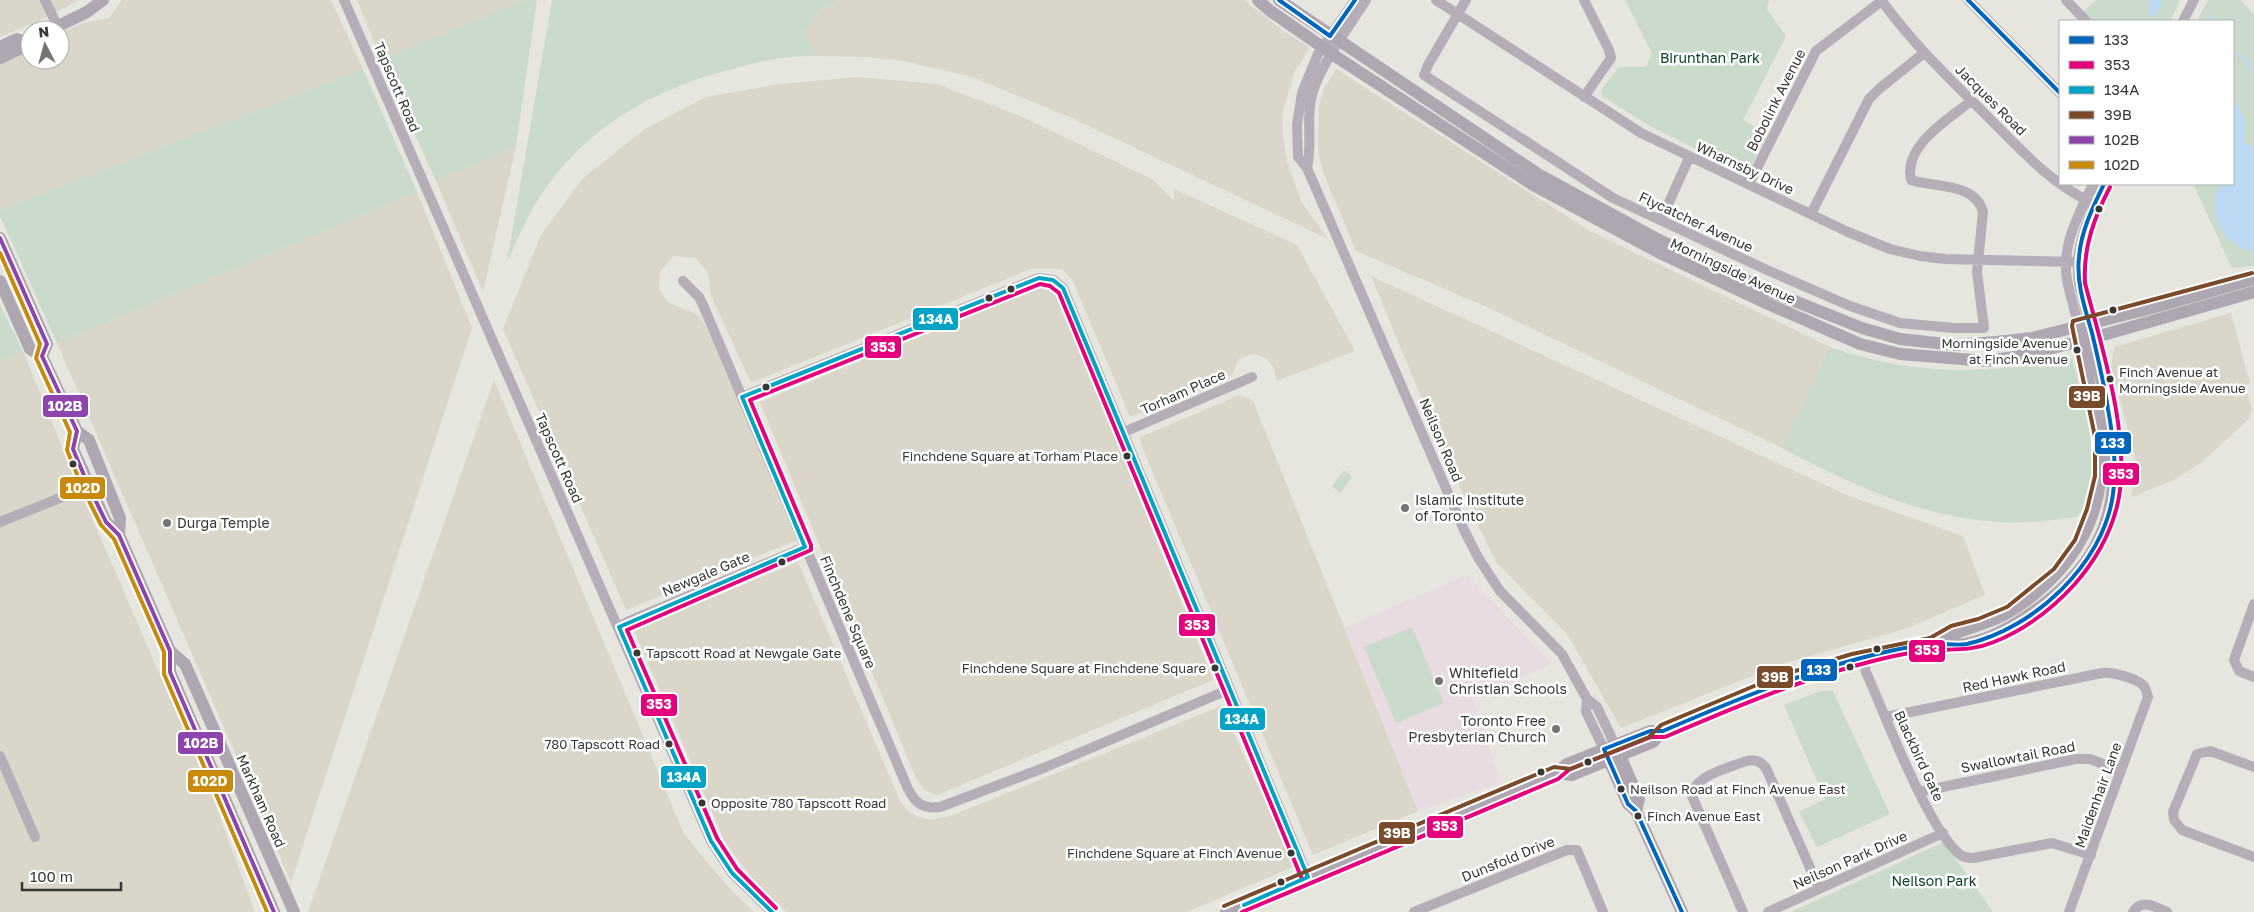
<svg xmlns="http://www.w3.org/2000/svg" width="2254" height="912" font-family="'Golos Text',sans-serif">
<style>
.built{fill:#dad7ca}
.education{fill:#e9dce0}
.green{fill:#cadbcb}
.water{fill:#bdd8f2}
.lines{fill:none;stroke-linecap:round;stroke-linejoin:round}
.stream{stroke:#bdd8f2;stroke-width:2}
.minor{stroke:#b5aeb8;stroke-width:10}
.major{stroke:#aea6b0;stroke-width:12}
.bus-1-casing{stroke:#fff;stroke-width:8}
.bus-2-casing{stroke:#fff;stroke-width:8}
.bus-3-casing{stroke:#fff;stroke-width:8}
.bus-4-casing{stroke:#fff;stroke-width:8}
.bus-5-casing{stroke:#fff;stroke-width:8}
.bus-6-casing{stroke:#fff;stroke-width:8}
.bus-1{stroke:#0065bd;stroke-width:4}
.bus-2{stroke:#e5007d;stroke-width:4}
.bus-3{stroke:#03a3c6;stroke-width:4}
.bus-4{stroke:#7a4b2a;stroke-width:4}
.bus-5{stroke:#8e44ad;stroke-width:4}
.bus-6{stroke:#c78a0d;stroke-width:4}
.bus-dot{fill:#383733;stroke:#fff;stroke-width:2}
.poi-dot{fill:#75746f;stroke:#fff;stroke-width:2}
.labels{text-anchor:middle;stroke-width:5;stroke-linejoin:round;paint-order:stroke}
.bus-label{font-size:13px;fill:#383733;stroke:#fff;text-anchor:end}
.park-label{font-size:14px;fill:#084223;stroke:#fff}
.street-label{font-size:14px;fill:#383733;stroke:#fff}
.poi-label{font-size:14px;fill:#383733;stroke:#fff;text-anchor:start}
.line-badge{stroke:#fff;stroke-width:2}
.badge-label{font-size:14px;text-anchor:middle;font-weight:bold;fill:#fff}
</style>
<rect width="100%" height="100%" fill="#e6e5de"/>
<path class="built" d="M0 0H79L41 20 0 37Z
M122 0H331L363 69 0 210V59L30 45V60H60V33L84 23 109 18Z
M357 0H525L381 59Z
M840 0H1244L1285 32 1308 46 1309 49 1295 71 1282 113 1283 136 1287 161 1301 201 1328 239 1074 119 972 77 903 61 866 57 815 56 803 31 808 29 816 12Z
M1336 69 1590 231 1830 347 1782 448 1487 307 1356 251 1323 172 1318 151 1319 105 1324 89Z
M857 77 937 84 1020 116 1152 179 1174 201V189L1297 245 1355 351 1277 381 1274 368 1268 360 1260 356 1253 354 1239 359 1232 375 1130 417 1073 281 1062 269H1031L751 383 711 295 708 273 696 258 673 256 660 272 659 289 668 302 700 316 712 338 797 540 626 610 503 329 541 235 582 179 645 129 706 97 780 84Z
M516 146 483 292 436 181Z
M417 192 472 328 291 882 57 343Z
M1371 276 1849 496 1963 536 1985 595 1905 629 1782 664 1621 728 1567 634 1496 562 1447 460Z
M1040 288 1051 290 1059 299 1213 680 937 795 924 790 916 778 760 402Z
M2231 313 2250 383 2245 385 2252 410 2248 420 2202 462 2174 480 2132 497 2135 456 2111 367 2114 347Z
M23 351 74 476 213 798 255 912H0V361Z
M494 380 684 834 727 886 754 912H308Z
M1240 395 1253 401 1418 811 1313 855 1140 442V437Z
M798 562 901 803 911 814 929 820 953 815 1221 706 1295 866 1187 912H787L759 888 725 842 634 630Z"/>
<path class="education" d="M1467 575 1552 664 1473 698 1501 783 1418 811 1344 628Z"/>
<path class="green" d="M525 0H537L516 146 436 181 381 59Z
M552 0H840L816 12 808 29 803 31 815 56C786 55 757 62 729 70 654 89 585 128 541 195 527 216 518 239 507 262Z
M1625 0H1769L1767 9 1786 36 1743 120 1768 134 1747 175 1648 125 1602 96 1601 90 1619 67H1646L1652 53Z
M2096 0H2180L2170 21H2093L2083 12Z
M2208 0H2241L2254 15V266L2232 268 2193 184H2233V21H2197Z
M363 69 417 192 57 343 0 216V210Z
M0 305 23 351 0 361Z
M1830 347C1917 377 1984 374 2072 358 2083 401 2109 478 2077 517 2051 520 2026 524 2000 522 1922 518 1850 484 1782 448Z
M1344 470 1352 477 1340 493 1332 486Z
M1412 627 1444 703 1396 723 1364 647Z
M1820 691H1833L1890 814 1817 847 1799 812 1825 799 1784 705Z
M1944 842 1993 912H1791Z"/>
<path class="water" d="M2148 0H2162L2160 9 2153 16 2149 15Z
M2233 98 2245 120 2244 144 2254 146V252C2221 244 2208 215 2219 184H2233Z"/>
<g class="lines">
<path class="stream" d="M2208 15 2214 21
M2233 51 2247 60 2250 69 2254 70"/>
<path class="minor" d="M45 0 58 27
M344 0 711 841 732 873 772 912
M1355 0 1318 54 1302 93 1297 125 1298 157 1307 168 1464 530 1479 559 1500 591 1562 654 1587 699 1597 707 1615 745
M1436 0 1641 133 1848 232 1890 249 1920 256 1945 259 2078 262
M1466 0 1428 65 1424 75 1613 198 1767 270 1850 306 1900 323 1954 328H1984L1977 272 1983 212C1975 182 1935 188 1911 180 1903 145 1949 119 1971 101
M1584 0 1609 50 1611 58 1584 97
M1968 0 2060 93
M2066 0 2086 21
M1882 1C1913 44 1951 80 1988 117 2021 150 2051 184 2094 204
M2183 21 2194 0
M1307 168C1313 143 1305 117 1313 91 1322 63 1350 25 1366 0
M1749 184 1816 51 1883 0
M1811 214 1869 99 1879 89 1924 53
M1661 220 1689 158
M683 281 699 297 703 305 908 789C916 804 923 809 940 807L1046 767 1230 689
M2088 323C2086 310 2082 297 2079 284 2073 248 2089 216 2104 184
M2078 325C2075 310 2070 295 2067 280 2061 244 2079 215 2093 184
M742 397 1039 278 1053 280 1063 288 1308 877
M1124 432 1252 377
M0 522 105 480
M2254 604 2234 660 2239 671 2254 677
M619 627 629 621 805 547
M1863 658 1866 672C1884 712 1930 835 1962 856 1966 858 1969 858 1973 858L2052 843 2091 855
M1587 699 1586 712 1604 749
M1886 717 2102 673C2112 672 2137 678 2144 686 2146 689 2147 693 2148 697L2069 912
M0 756 35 837
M2254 767 2210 751 2197 754 2173 812 2174 820 2182 830 2254 857
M1919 792 2076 759H2090L2121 771
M1414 912 1567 850H1577L1603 912
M1743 912 1692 796C1694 775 1729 768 1746 761 1754 759 1761 761 1766 768L1819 888
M1768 912 1943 833
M2133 912C2142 898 2155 907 2167 912"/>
<path class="major" d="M1258 0 1269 10 1338 58 1533 185 1658 252 1766 303 1860 344 1900 354 1986 361 2015 357 2082 341 2254 292
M1279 0 1538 174 1659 240 1703 260 1769 291 1862 328 1900 339 1955 345 1996 342 2032 338 2152 308 2254 279
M50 30 87 12 103 0
M0 47 17 39 25 42
M0 58 21 48 25 42 30 39
M0 238 47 344 42 356
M0 281 30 349 42 356 77 431 89 440 120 518 119 535
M77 431 73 449 106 522 119 535 170 651V672L274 912
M1934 642C1959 629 1987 626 2011 611 2074 571 2108 513 2101 437 2099 421 2093 404 2090 389 2087 370 2084 351 2080 333
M170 651 185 664 294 912
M1604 749 1628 804 1636 811 1682 912
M1617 749 1639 799 1636 811
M1556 773 1572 775 1653 742 1663 731
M1226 912 1556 773 1567 764 1650 731H1663C1723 705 1789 673 1854 660 1879 655 1905 647 1931 644 1943 643 1954 645 1965 644 1995 639 2023 620 2045 603 2147 523 2112 430 2088 323"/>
<defs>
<path id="bus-1" d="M1279 0 1330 36
M1968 0 2060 93
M1330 36 1355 0
M1604 749 1650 731H1663C1728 703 1793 676 1861 658 1884 652 1909 646 1933 644 1944 643 1956 646 1967 644 2033 629 2104 564 2113 494 2117 466 2113 437 2108 409 2104 383 2098 358 2092 333 2085 308 2076 283 2079 257 2081 231 2093 207 2104 184
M1604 749 1628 804 1636 811 1682 912"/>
<path id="bus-2" d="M776 908 737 869 717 838 627 630 811 550V545L750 400 1040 284 1050 286 1059 293 1302 879
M1242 912 1558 779 1570 769 1651 737H1665C1733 708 1801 679 1873 661 1893 656 1913 651 1934 650 1956 649 1972 651 1994 642 2024 630 2052 609 2074 585 2096 560 2113 530 2119 497 2130 433 2101 345 2085 283 2083 247 2094 218 2110 187"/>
<path id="bus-3" d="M742 397 1039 278 1053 280 1063 288 1308 877
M742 397 805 547
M619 627 711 841 732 873 772 912
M619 627 805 547
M1244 905 1308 877"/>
<path id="bus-4" d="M1224 906 1554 767 1571 769 1649 737 1661 725 1778 676 1852 654 1930 638 1951 626 1978 619 2007 607 2054 569 2075 540 2087 509 2095 476V437L2072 326 2073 321 2252 273"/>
<path id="bus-5" d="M0 238 47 344 42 356 77 431 73 449 89 487 106 522 119 535 170 651V672L274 912"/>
<path id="bus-6" d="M0 253 40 344 36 358 70 432 67 450 83 489 101 525 114 539 164 652V674L267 912"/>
</defs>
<use href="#bus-1" class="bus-1-casing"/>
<use href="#bus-2" class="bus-2-casing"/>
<use href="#bus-3" class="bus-3-casing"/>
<use href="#bus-4" class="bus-4-casing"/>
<use href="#bus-5" class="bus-5-casing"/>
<use href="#bus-6" class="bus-6-casing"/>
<use href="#bus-1" class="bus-1"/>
<use href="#bus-2" class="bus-2"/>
<use href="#bus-3" class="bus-3"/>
<use href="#bus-4" class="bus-4"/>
<use href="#bus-5" class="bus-5"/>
<use href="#bus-6" class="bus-6"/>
</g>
<g class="bus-dot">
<circle cx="2099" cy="209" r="4.5"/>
<circle cx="1011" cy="289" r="4.5"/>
<circle cx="989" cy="298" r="4.5"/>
<circle cx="2113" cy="310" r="4.5"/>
<circle cx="2077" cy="350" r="4.5"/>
<circle cx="2110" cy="379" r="4.5"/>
<circle cx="766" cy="387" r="4.5"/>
<circle cx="1127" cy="456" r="4.5"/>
<circle cx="73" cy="464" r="4.5"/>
<circle cx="782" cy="562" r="4.5"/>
<circle cx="1877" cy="649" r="4.5"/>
<circle cx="637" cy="653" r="4.5"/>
<circle cx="1850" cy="667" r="4.5"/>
<circle cx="1215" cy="668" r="4.5"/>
<circle cx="669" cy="744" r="4.5"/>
<circle cx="1588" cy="762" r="4.5"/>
<circle cx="1541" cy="772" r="4.5"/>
<circle cx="1621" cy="789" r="4.5"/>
<circle cx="702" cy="803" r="4.5"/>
<circle cx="1638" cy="816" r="4.5"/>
<circle cx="1291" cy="853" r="4.5"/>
<circle cx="1281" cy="882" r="4.5"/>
</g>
<g class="poi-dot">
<circle cx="1405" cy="508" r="5"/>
<circle cx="167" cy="523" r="5"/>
<circle cx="1439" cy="681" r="5"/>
<circle cx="1556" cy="729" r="5"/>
</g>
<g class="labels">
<g class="bus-label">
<text x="2068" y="348">Morningside Avenue<tspan x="2068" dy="16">at Finch Avenue</tspan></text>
<text x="2119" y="377" text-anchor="start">Finch Avenue at<tspan x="2119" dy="16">Morningside Avenue</tspan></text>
<text x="1118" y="461">Finchdene Square at Torham Place</text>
<text x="646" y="658" text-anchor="start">Tapscott Road at Newgale Gate</text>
<text x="1206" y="673">Finchdene Square at Finchdene Square</text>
<text x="660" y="749">780 Tapscott Road</text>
<text x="1630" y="794" text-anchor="start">Neilson Road at Finch Avenue East</text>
<text x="711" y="808" text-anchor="start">Opposite 780 Tapscott Road</text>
<text x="1647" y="821" text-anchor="start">Finch Avenue East</text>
<text x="1282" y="858">Finchdene Square at Finch Avenue</text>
</g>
<g class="park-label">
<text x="1710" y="63">Birunthan Park</text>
<text x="1934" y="886">Neilson Park</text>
</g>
<g class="street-label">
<text transform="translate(397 87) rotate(67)" y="5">Tapscott Road</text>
<text transform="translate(1776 100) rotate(-63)" y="5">Bobolink Avenue</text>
<text transform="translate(1991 100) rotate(45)" y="5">Jacques Road</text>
<text transform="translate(1745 168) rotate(25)" y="5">Wharnsby Drive</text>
<text transform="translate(1696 222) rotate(25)" y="5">Flycatcher Avenue</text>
<text transform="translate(1733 271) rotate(25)" y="5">Morningside Avenue</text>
<text transform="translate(1183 392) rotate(-24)" y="5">Torham Place</text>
<text transform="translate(1441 440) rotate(67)" y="5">Neilson Road</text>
<text transform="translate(559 458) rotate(66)" y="5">Tapscott Road</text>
<text transform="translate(706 574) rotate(-23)" y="5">Newgale Gate</text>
<text transform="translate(848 612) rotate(67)" y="5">Finchdene Square</text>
<text transform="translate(2014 677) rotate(-12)" y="5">Red Hawk Road</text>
<text transform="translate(1919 756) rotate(65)" y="5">Blackbird Gate</text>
<text transform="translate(2018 757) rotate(-11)" y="5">Swallowtail Road</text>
<text transform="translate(2098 795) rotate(-70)" y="5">Maidenhair Lane</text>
<text transform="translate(261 801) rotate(66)" y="5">Markham Road</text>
<text transform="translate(1508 859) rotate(-22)" y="5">Dunsfold Drive</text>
<text transform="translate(1850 860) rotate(-24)" y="5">Neilson Park Drive</text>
</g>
<g class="poi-label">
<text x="1415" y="505">Islamic Institute<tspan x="1415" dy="16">of Toronto</tspan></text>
<text x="177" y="528">Durga Temple</text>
<text x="1449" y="678">Whitefield<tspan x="1449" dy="16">Christian Schools</tspan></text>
<text x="1546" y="726" text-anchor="end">Toronto Free<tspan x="1546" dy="16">Presbyterian Church</tspan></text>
</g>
</g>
<g class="line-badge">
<rect x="912" y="307" width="47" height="24" rx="5" fill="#03a3c6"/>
<rect x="864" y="335" width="38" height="24" rx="5" fill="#e5007d"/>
<rect x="2068" y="385" width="38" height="24" rx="5" fill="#7a4b2a"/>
<rect x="42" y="394" width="47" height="24" rx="5" fill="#8e44ad"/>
<rect x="2094" y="431" width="38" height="24" rx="5" fill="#0065bd"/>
<rect x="2102" y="462" width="38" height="24" rx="5" fill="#e5007d"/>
<rect x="59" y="476" width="47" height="24" rx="5" fill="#c78a0d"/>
<rect x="1178" y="613" width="38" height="24" rx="5" fill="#e5007d"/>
<rect x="1908" y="639" width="38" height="24" rx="5" fill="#e5007d"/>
<rect x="1800" y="658" width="38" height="24" rx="5" fill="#0065bd"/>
<rect x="1756" y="665" width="38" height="24" rx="5" fill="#7a4b2a"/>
<rect x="640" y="693" width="38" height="24" rx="5" fill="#e5007d"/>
<rect x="1219" y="707" width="47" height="24" rx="5" fill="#03a3c6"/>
<rect x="177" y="731" width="47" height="24" rx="5" fill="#8e44ad"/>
<rect x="660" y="765" width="47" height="24" rx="5" fill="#03a3c6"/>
<rect x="187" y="769" width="47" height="24" rx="5" fill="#c78a0d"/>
<rect x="1426" y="815" width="38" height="24" rx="5" fill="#e5007d"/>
<rect x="1378" y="821" width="38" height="24" rx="5" fill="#7a4b2a"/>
</g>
<g class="badge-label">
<text x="936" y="324">134A</text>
<text x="883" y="352">353</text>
<text x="2087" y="401">39B</text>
<text x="65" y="411">102B</text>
<text x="2113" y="448">133</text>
<text x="2121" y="479">353</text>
<text x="83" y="493">102D</text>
<text x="1197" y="630">353</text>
<text x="1927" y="655">353</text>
<text x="1819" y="675">133</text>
<text x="1775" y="682">39B</text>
<text x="659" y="709">353</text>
<text x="1242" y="724">134A</text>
<text x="201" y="748">102B</text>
<text x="684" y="782">134A</text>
<text x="210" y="786">102D</text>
<text x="1445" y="831">353</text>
<text x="1397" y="838">39B</text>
</g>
<rect x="2059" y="20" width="175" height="165" fill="#ffffff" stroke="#afafad"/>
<rect x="2069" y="36" width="25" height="8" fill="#0065bd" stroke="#afafad"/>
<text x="2104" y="45" font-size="15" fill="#383733">133</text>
<rect x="2069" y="61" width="25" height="8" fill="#e5007d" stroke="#afafad"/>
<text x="2104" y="70" font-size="15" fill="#383733">353</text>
<rect x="2069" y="86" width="25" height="8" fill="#03a3c6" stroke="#afafad"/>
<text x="2104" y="95" font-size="15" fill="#383733">134A</text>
<rect x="2069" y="111" width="25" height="8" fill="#7a4b2a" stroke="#afafad"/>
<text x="2104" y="120" font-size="15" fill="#383733">39B</text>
<rect x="2069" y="136" width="25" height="8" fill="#8e44ad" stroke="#afafad"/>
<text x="2104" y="145" font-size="15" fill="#383733">102B</text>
<rect x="2069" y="161" width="25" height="8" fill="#c78a0d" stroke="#afafad"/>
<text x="2104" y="170" font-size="15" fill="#383733">102D</text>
<g transform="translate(45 45) rotate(354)"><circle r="24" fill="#ffffff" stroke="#afafad"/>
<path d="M0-4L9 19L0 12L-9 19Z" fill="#75746f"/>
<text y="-8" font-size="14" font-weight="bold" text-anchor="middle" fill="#383733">N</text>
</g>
<path d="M22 882v8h99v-8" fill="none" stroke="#383733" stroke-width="2.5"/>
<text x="30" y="882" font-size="15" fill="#383733" stroke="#ffffff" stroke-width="4" paint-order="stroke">100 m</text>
</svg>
